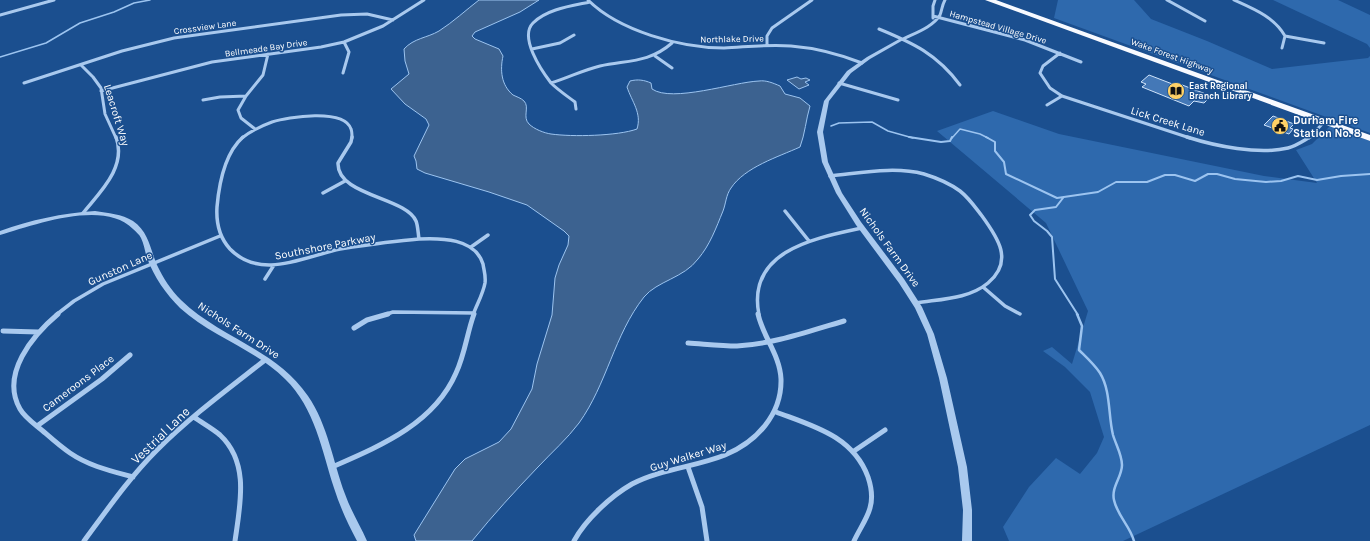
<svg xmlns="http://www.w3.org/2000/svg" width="1370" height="541" font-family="Karla,sans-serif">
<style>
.green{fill:#2e69ad}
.water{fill:#3c6290;stroke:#9cc4f0}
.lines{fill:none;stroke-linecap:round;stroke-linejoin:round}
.stream-far2{stroke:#9cc4f0;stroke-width:1.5}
.stream-far1{stroke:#9cc4f0;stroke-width:2}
.stream{stroke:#9cc4f0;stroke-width:2.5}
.building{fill:#4478b7;stroke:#cfe3fa}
.minor-far2{stroke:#a9c9ee;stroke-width:3}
.minor-far1{stroke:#a9c9ee;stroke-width:3.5}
.minor{stroke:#a9c9ee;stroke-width:5}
.tertiary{fill:#a9c9ee;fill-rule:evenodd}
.trunk{fill:#f8faff;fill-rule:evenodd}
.labels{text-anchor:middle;stroke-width:3;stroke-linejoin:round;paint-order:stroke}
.far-street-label{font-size:9px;fill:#fff;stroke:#1b4f8f}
.far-poi-label{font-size:9px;font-weight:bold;fill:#fff;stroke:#1b4f8f;text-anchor:start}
.street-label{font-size:11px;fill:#fff;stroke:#1b4f8f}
.poi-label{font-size:11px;font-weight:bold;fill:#fff;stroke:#1b4f8f;text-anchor:start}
.near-street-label{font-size:13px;fill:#fff;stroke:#1b4f8f}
</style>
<rect width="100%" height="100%" fill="#1b4f8f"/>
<path class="green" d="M1058 0H1134L1151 19 1207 41 1272 69 1368 58 1370 56V133L1054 18Z
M1273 0H1338L1370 15V48L1367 44Z
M993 111 1059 134 1264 176 1317 183 1296 150 1312 144 1330 126 1370 141V425L1123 541H1009L1003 527 1029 487 1056 458 1080 474 1097 453 1104 437 1090 392 1065 367 1043 351 1052 347 1072 364 1088 311 1046 223 937 131Z"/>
<path class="water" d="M479 0H539L520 12 475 32 472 36 475 39 499 49 503 56C500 70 501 85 513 95 517 97 521 98 524 101 530 107 522 117 529 124 534 129 544 133 551 134 572 137 618 136 637 129 642 113 632 102 627 87L630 81C638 79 644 80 651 83L652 89C672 103 734 82 759 81 766 80 773 83 780 86L785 94 800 98 810 106C806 119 805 134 800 147 778 157 745 167 731 188 726 195 726 203 723 211 716 228 710 245 698 259 684 278 657 281 644 297 614 335 607 384 579 423 567 439 552 452 538 467 515 491 493 515 472 541H416L414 535 455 469 465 459 499 442 511 429 532 389 537 364 552 315 555 278 559 265 568 245 569 236 564 231 527 205 489 192 425 173 417 169 416 161 414 156 429 125 426 119 405 104 391 89 409 74 405 61 404 49C414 38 427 38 439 31 453 22 466 10 479 0Z
M797 77 801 79 806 78 810 80 805 82 809 85 799 89 787 80Z"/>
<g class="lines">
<path class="stream-far2" d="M0 57 46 43 80 23 114 12 134 3 150 0
M831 126 839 123 872 122 888 131 913 138
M952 138 960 129 980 134 988 138"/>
<path class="stream-far1" d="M909 137 941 142 950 141 952 137
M986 137 995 142V151L1004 162 1006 174 1057 198 1098 192 1116 182H1147L1165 175H1175L1195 181 1208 174H1217L1235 179 1266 182 1281 181 1298 176 1317 180 1341 176 1370 174
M1063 198 1056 207 1035 210 1030 215 1034 221 1047 231 1052 237 1055 279 1078 315"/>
<path class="stream" d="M1077 314 1082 326 1079 350C1086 357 1094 364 1100 373 1111 391 1108 415 1113 435 1116 445 1122 455 1122 465 1122 477 1111 487 1114 500 1117 515 1130 526 1134 541"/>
</g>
<path class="building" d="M1149 75 1175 85 1177 83 1211 96 1204 103 1194 101 1189 106 1142 87 1146 84 1141 82Z
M1273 116 1294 124 1290 128 1293 129 1289 134 1264 125Z"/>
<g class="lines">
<path class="minor-far2" d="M588 0C619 31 681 48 724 48 746 47 768 44 791 46 816 48 839 54 862 63
M1167 0 1205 21
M1234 0C1254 9 1274 17 1285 36L1282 48
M0 15 54 0
M933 16 1025 40 1081 62
M933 18V6L935 0
M879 29C913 43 937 54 960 85
M1285 36 1324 43
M903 39C915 33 933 27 940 15 942 10 942 5 945 0
M767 45V36L772 28 812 0
M532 49 560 43 574 35
M1060 53 1043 66 1040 73 1050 88 1062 96 1190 138
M655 56 672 68
M81 65 93 77 101 88 105 114 116 138
M343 73 349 52 344 42
M24 83 122 51 174 38 341 15 367 14 393 20
M551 83C568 78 583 70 600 66 628 60 649 63 672 43
M839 83 898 100
M101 91 212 62 321 47 344 42 383 26 424 0
M203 100 220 97 246 96
M1047 105 1062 96
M576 109 575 102C567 96 558 90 551 83 541 70 519 37 533 23 547 9 571 6 590 2
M255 129 241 118 238 110 246 96 263 75 268 54
M242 138C251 131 261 126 272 122 288 117 344 108 351 129 352 131 352 135 352 138
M1309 138 1324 122"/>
<path class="minor-far1" d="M243 137C225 153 219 184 217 207 216 223 219 237 230 249 261 281 306 256 340 249 366 245 393 241 419 239
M352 137 351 142 338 163C337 196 406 197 416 221 418 226 418 233 419 239
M1187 137C1215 146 1259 155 1288 148 1296 146 1303 141 1310 137
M830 176C861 173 894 166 924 174 937 178 949 183 960 191 969 198 975 207 982 216 998 238 1014 261 988 283 969 299 940 299 916 303
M323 193 345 181
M785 211 809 241
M83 213C100 192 127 167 116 137
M419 239C441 238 475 238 483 264 484 271 486 276 485 283 483 294 477 304 473 315
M471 247 488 235
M265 279 274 265
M983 287 1005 306 1020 314
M56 315 74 301 103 284 220 236
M384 315 393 312 474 313
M759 315C746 250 816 238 862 228"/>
<path class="minor" d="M58 314C33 335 0 374 20 409 25 418 36 425 44 432 52 439 61 447 70 453 89 466 111 471 133 477
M354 328 367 320 388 314
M3 331 38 332
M688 343C704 344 721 346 737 346 774 344 809 331 844 321
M776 412C813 426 853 436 868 477 871 486 873 498 870 508 867 519 859 530 854 541
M194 417C202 423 212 428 220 435 250 463 240 505 235 541
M37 426 102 379 130 355
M854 451 885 430
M332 467C380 446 434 424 456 373 465 354 467 333 474 314
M688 467 702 507 707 541
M84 541C107 510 129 478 157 450 190 417 228 389 265 360
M574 541C585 520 611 496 632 484 661 469 695 467 725 455 756 442 782 415 781 379 780 355 763 337 758 314"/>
<path class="tertiary" d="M901 38 905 39 870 59 851 73 829 101 823 132 828 162 842 193 861 222 904 279 922 307 934 334 947 378 967 467 972 510V541H962L963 510 958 467 939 378 927 334 915 308 899 283 856 225 836 193 822 162 817 132 824 101 847 71 867 57Z
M95 211C108 213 122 214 133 221 149 232 150 249 157 265 163 278 171 290 181 300 220 338 276 349 308 396 328 425 333 462 345 494 351 511 360 525 367 541H357C348 524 340 507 334 488 322 451 315 408 285 379 255 349 212 337 180 308 166 294 154 277 147 258 145 252 144 244 141 238 139 234 136 232 133 229 104 199 34 225 0 235V231C31 220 62 213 95 211Z"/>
<path class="trunk" d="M985 0H996L1370 135V141Z"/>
</g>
<defs>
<symbol id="library-disc" viewBox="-11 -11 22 22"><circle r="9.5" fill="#ffd166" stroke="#1b4f8f"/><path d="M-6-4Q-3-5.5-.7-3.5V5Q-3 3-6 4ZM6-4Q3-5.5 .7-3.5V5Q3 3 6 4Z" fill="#111"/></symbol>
<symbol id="civic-disc" viewBox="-11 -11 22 22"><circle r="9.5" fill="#ffd166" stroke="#1b4f8f"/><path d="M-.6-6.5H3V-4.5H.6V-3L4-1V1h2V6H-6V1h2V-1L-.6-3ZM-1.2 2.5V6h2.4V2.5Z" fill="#111"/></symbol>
</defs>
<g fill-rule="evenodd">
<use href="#library-disc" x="1166" y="81" width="20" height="20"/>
<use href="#civic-disc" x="1270" y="116" width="20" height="20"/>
</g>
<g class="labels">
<g class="far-street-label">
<text transform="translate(205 27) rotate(-8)" y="3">Crossview Lane</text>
<text transform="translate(998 27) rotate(16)" y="3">Hampstead Village Drive</text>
<text transform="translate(732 39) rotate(-1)" y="3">Northlake Drive</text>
<text transform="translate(266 48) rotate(-8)" y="3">Bellmeade Bay Drive</text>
<text transform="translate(1172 56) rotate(20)" y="3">Wake Forest Highway</text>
</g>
<g class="far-poi-label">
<text x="1189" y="89">East Regional<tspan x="1189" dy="10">Branch Library</tspan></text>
</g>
<g class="street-label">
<text transform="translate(117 115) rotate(73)" y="4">Leacroft Way</text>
<text transform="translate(1168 121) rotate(17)" y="4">Lick Creek Lane</text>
<text transform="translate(325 246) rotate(-11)" y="4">Southshore Parkway</text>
<text transform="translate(890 247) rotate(54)" y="4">Nichols Farm Drive</text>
<text transform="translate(120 268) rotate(-24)" y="4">Gunston Lane</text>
<text transform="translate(239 330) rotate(33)" y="4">Nichols Farm Drive</text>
<text transform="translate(78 383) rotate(-37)" y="4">Cameroons Place</text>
<text transform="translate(688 456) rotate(-17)" y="4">Guy Walker Way</text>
</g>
<g class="poi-label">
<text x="1293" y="124">Durham Fire<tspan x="1293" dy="13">Station No. 8</tspan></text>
</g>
<g class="near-street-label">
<text transform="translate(160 435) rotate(-44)" y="5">Vestrial Lane</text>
</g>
</g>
</svg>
